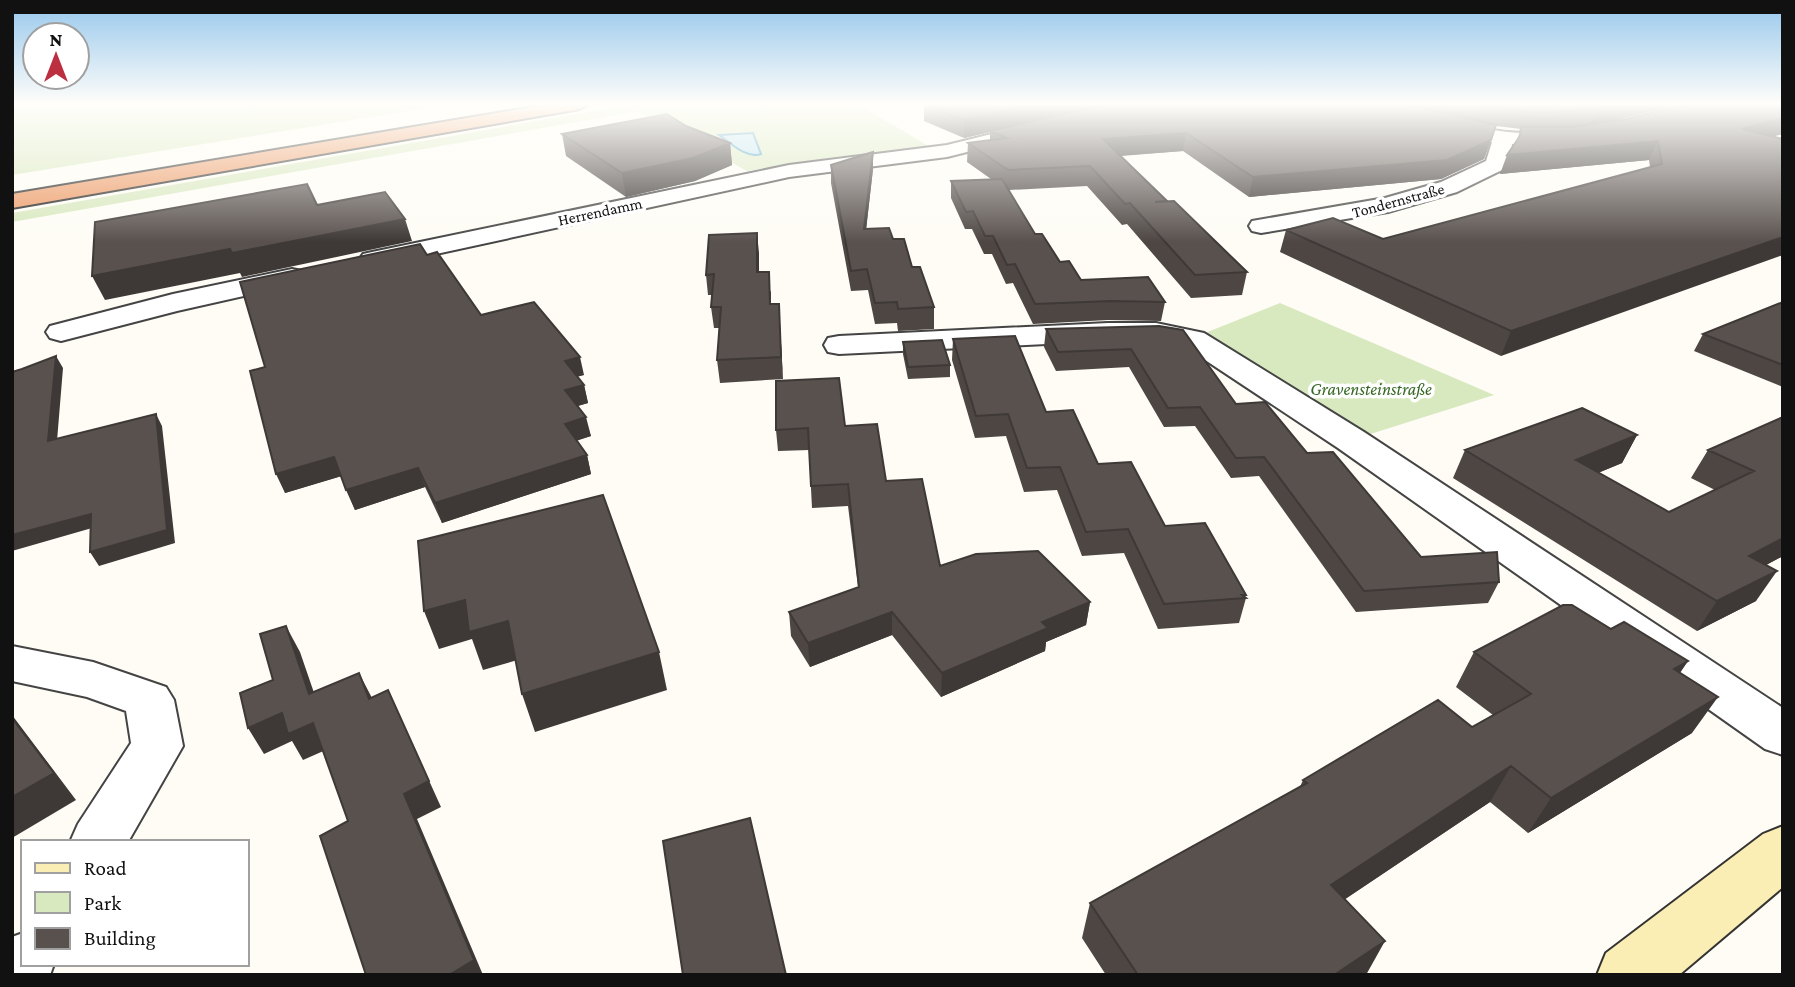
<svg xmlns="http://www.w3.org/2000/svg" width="1795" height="987" font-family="'Crimson Pro',serif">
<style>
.green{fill:#d8e8bf}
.water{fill:#bce3f3;stroke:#479dc7;stroke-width:2}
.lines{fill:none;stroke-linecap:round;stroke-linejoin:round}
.street-casing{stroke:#444;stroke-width:4}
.secondary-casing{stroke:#333;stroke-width:4}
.highway-casing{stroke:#222;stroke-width:4}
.street{fill:#fff;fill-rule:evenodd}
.secondary{fill:#fbeeb4;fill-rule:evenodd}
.highway{fill:#ec9965;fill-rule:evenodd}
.wall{fill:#4d4643}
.shaded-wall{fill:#3e3937}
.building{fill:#59514e;stroke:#3e3937;stroke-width:2}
.labels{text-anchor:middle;stroke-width:7;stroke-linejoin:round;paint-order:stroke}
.far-street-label{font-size:16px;fill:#111;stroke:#fff}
.park-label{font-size:18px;font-style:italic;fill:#366723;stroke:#fff}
</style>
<rect width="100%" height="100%" fill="#fefcf5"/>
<path class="green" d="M12 104H451L12 175Z
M634 104H858L930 147 835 157 747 171 638 111 12 222V213Z
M1280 303 1494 395 1364 436 1205 333Z"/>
<path class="water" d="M753 133 761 154C746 159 731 143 719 135Z"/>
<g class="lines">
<defs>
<path id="street" d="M1358 104C1405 101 1453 125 1500 131 1522 135 1547 131 1570 130L1577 132 1580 136 1577 140 1570 142 1512 144 1511 153 1502 170 1457 192 1388 212 1261 233 1252 231 1249 226 1252 221 1385 198 1441 182 1486 161 1492 142 1445 132 1361 108Z
M1020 127 1027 129 1030 133 1027 137 947 157 789 177 372 268 363 266 359 260 363 254 372 252 789 165 947 145Z
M292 269 302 271 306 277 302 283 177 311 61 341 50 338 46 332 50 326 173 294Z
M1108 323H1156L1204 333 1364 432 1783 708V755L1765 749 1338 448 1184 346 1156 341H1108L839 354 828 352 824 345 828 338 839 336Z
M12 646 93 662 166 687 174 700 183 746 128 842H70L78 824 131 743 126 711 87 697 12 681Z
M23 933V964H54L50 975H12V937Z"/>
<path id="secondary" d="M1783 826V887L1679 975H1597L1606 953 1763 834Z"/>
<path id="highway" d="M550 104H589L580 109 12 208V194Z"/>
</defs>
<use href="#street" class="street-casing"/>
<use href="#secondary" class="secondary-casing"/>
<use href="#highway" class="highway-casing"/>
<use href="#street" class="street"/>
<use href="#secondary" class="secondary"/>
<use href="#highway" class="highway"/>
</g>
<path class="wall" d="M924 104H1682L1612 121 1783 134 1773 136 1501 356 1280 252 1286 230 1383 239 1650 167 1649 160 1500 174 1516 142 1521 129 1496 126 1484 159 1441 179 1249 197 1183 151 1121 156 1167 201 1247 272 1242 295 1191 298 1127 224 1122 225 1087 186 1009 190 1035 234 1060 262 1081 280 1165 302 1161 321 1108 320 1033 324 1013 283 1006 284 992 254H984L972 229H965L951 198V181L991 179 967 162 968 143 990 140V132L964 138 924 121Z
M686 126 730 143 732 165 695 181 626 197 566 156 562 134Z
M831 165 873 169 866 229 893 239 912 267 934 307V329L898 331 897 323 875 324 868 290 851 291 831 183Z
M759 253V272L771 292V304L780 325 783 379 720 383 717 360 719 328H714L711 307 712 295H708L706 275Z
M427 255 481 315 584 375 577 376 584 385 588 403 578 406 591 436 577 440 587 455 591 474 442 523 425 487 355 510 341 476 285 493 265 367Z
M1783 302V387L1694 351 1703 334Z
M1159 326 1236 404 1307 453 1421 557 1499 582 1488 603 1356 612 1259 476 1231 478 1195 426 1164 427 1129 367 1056 371 1044 347 1046 329Z
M953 339 1046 412 1098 464 1165 526 1246 595 1245 597 1246 598 1239 623 1158 629 1124 553 1082 556 1057 490 1024 492 1006 436 975 438 952 360Z
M903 342 950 365V377L908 379 903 354Z
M1783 417V556L1766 565 1756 601 1697 631 1453 478 1465 450 1637 435 1622 463 1598 473 1669 512 1715 490 1691 478 1708 450Z
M845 426 886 481 940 566 1090 602 1086 625 1046 642 1045 651 941 697 892 635 810 667 791 636 789 612 858 587 848 506 812 508 809 450 778 451 776 430Z
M1611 629 1688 661 1680 673 1692 733 1528 833 1490 802 1345 899 1366 975H1106L1082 938 1090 903 1300 787 1303 780 1472 727 1493 715 1456 687 1474 652Z"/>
<path class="shaded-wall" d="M1038 104H1110L990 131V132L964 138V120Z
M1619 104H1682L1590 126 1597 109Z
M1783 118V134L1732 147 1742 129Z
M1186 133 1183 151 1100 157 1103 139Z
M1491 140 1484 159 1441 179 1249 197 1253 177Z
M1658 141 1649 160 1500 174 1507 155Z
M730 143 732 165 695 181 626 197 622 173Z
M873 152V169L864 248V229Z
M405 219 412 241 242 277 240 273 105 300 92 276 230 249Z
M757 233 759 253V293L757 272Z
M1783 237V255L1501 356 1511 331Z
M779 304 780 325 783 379 781 357Z
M56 356 63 368 56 453 48 441Z
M580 357 584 375 569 379 565 361Z
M584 385 588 403 570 408 565 390Z
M156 414 162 426 175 543 99 566 90 552Z
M586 417 591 436 570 443 565 424Z
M1637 435 1622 463 1561 488 1576 460Z
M587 455 591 474 442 523 435 503Z
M334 457 342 476 285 493 276 474Z
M418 468 425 487 355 510 346 490Z
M91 514 99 526 12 551V535Z
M1783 538V556L1729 585 1749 556Z
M1777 571 1756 601 1697 631 1717 601Z
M465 600 508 621 521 659 483 670 472 639 439 649 424 611Z
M1090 602 1086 625 1046 642 1045 651 941 697 942 673 1042 622Z
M892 612V635L810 667 808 643Z
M286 626 300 652 323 719 309 694Z
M659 652 667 690 535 732 522 694Z
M1688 661 1663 696 1674 669Z
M359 673 372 698 369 699Z
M388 690 441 807 417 819 483 975H449L404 794Z
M1718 697 1692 733 1528 833 1551 798Z
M282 713 313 723 328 749 303 760 292 741 264 754 248 728Z
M12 715 76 800 12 838Z
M1511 766 1490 802 1314 920 1331 885Z
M1385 941 1366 975H1334Z"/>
<path class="building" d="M924 104H1038L964 120Z
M1107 104H1407L1496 125 1491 140 1447 160 1253 177 1186 133 1103 139 1167 201 1155 202 1174 201 1247 272 1195 275 1130 203 1125 204 1090 166 1008 170 968 143 1007 138 990 131Z
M1474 104H1619L1597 109 1539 113 1484 106Z
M1688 104H1783V118L1742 129 1783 139V237L1511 331 1286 230 1333 218 1383 239 1662 164 1658 141 1507 155 1520 136 1521 127H1573L1626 119Z
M667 114 686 126 730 143 693 158 622 173 562 134Z
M873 152 864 229 889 228 893 239H904L912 267H920L934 307 898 309 897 302 875 303 867 269 851 271 831 165Z
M1002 179 1035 234H1042L1060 262 1069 261 1081 280 1148 277 1165 302 1111 301 1035 304 1015 264 1007 265 993 236H985L973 211 966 212 951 181Z
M307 184 317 205 385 192 405 219 232 253 230 249 92 276 95 222Z
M757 233V272H769L770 304H779L781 357 717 360 721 307H711L714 274 706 275 709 235Z
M420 244 427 255 437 252 481 315 534 302 580 357 565 361 584 385 565 390 586 417 565 424 587 455 435 503 418 468 346 490 334 457 276 474 250 371 265 367 240 282Z
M1783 302V365L1703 334Z
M1159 326 1183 330 1236 404 1265 402 1307 453 1333 452 1421 557 1497 552 1499 582 1364 591 1264 457 1236 458 1200 407 1168 408 1131 349 1058 352 1046 329Z
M1015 336 1046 412 1073 410 1098 464 1131 462 1165 526 1205 523 1246 595H1242L1246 598 1164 604 1128 529 1086 532 1060 467 1027 468 1008 414 976 416 953 339Z
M942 340 950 365 908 367 903 342Z
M56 356 48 441 156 414 167 530 90 552 91 514 12 535V372L22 369Z
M839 378 845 426 877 424 886 481 922 479 940 566 976 554 1038 551 1090 602 1042 622 1048 628 942 673 892 612 808 643 789 612 859 587 848 484 811 486 808 428 776 430V381Z
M1582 408 1637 435 1576 460 1669 512 1754 471 1708 450 1783 417V538L1749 556 1777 571 1717 601 1465 450Z
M603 495 659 652 522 694 508 621 469 632 465 600 424 611 418 541Z
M1563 605H1572L1611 629 1624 622 1688 661 1674 669 1718 697 1551 798 1511 766 1331 885 1385 941 1334 975H1138L1090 903 1307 783 1303 780 1438 700 1472 727 1531 694 1474 652Z
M286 626 309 694 359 673 369 699 388 690 429 781 404 794 474 960 449 975H366L320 836 348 821 313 723 288 734 282 713 248 728 240 693 273 680 260 634Z
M12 718 54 773 12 797Z
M750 818 786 975H683L663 841Z"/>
<linearGradient id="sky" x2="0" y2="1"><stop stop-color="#96c7ec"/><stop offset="0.43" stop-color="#fffefa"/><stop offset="1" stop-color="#fffefa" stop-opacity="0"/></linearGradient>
<rect width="1795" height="242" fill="url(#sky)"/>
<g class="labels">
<g class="far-street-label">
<text transform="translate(1398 200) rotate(-15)" y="6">Tondernstraße</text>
<text transform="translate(600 211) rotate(-12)" y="6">Herrendamm</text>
</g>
<g class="park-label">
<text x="1371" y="395">Gravensteinstraße</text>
</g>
</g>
<rect width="1795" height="987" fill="none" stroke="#111111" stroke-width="28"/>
<rect x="21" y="840" width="228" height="126" fill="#ffffff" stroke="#a0a0a0" stroke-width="2"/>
<rect x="35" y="863" width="35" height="10" fill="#fbeeb4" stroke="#a0a0a0" stroke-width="2"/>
<text x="84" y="875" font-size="21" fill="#111111">Road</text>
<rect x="35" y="892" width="35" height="21" fill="#d8e8bf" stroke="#a0a0a0" stroke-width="2"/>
<text x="84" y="910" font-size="21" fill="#111111">Park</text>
<rect x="35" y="928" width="35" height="21" fill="#59514e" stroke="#a0a0a0" stroke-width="2"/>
<text x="84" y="945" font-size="21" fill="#111111">Building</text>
<g transform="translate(56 56)"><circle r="33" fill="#ffffff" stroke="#a0a0a0" stroke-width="2"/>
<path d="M0-5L12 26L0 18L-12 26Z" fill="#bb2f40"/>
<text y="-10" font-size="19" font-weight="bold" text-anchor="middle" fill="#111111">N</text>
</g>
</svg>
